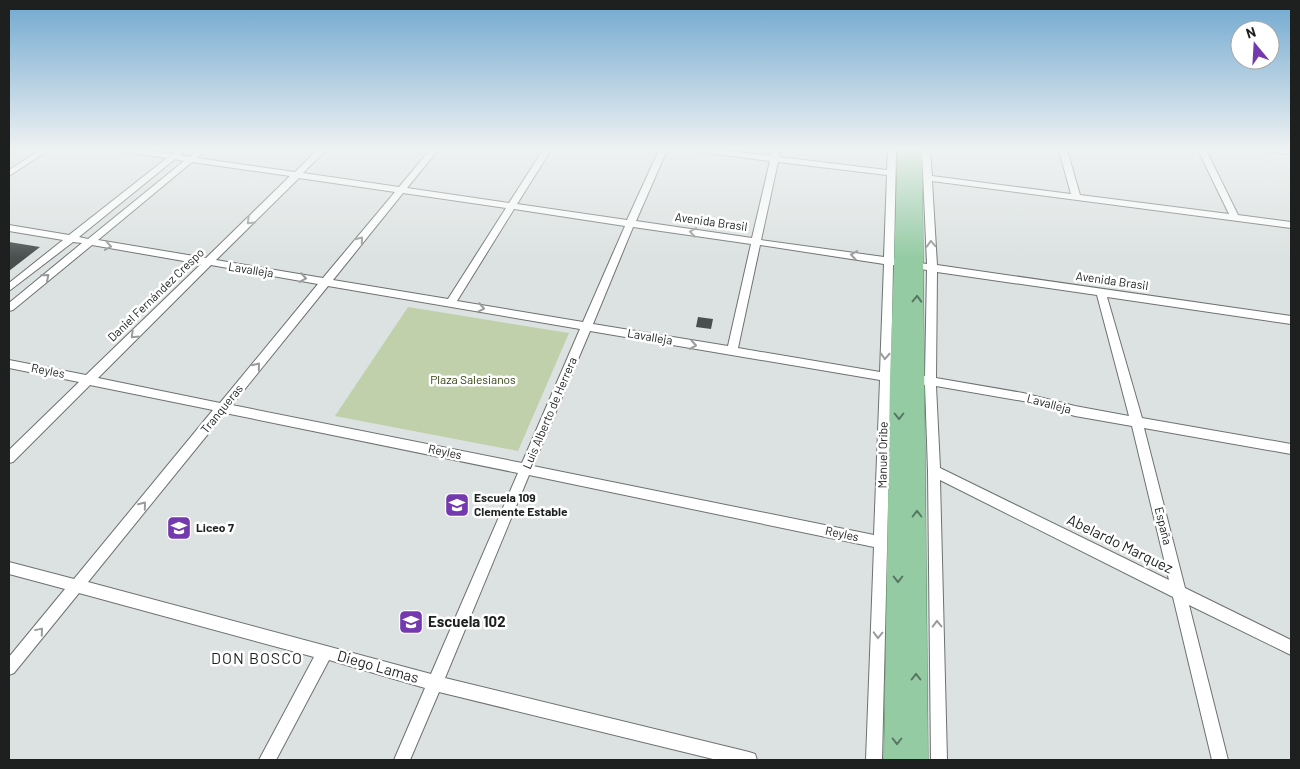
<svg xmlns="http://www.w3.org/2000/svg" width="1300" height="769" font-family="Barlow,sans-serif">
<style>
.green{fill:#bfd0aa}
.building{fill:#494f4f}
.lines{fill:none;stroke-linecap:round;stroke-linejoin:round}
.minor-casing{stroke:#6d7271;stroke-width:2}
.trunk-casing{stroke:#5a8766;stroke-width:1}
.minor{fill:#fff;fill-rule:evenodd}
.trunk{fill:#94cba3;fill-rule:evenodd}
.oneway{stroke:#9a9b9b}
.oneway2{stroke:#597662}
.labels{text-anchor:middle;stroke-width:5;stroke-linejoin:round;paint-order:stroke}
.street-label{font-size:12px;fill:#1e2020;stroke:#fff}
.park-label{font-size:12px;fill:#2d3e0a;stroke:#fff}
.poi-label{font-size:12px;font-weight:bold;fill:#1e2020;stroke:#fff;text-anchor:start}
.near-street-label{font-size:15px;fill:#1e2020;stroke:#fff}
.near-poi-label{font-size:15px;font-weight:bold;fill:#1e2020;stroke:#fff;text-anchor:start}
.near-neighbourhood-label{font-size:16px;letter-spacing:1px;fill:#1e2020;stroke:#fff}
</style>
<rect width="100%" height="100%" fill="#dce2e1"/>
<path class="green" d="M408 307 569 333 518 451 335 416Z"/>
<path class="building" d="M9 242 40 247 9 271Z
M698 317 713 319 711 329 696 327Z"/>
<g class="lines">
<defs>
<path id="minor" d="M40 150H49L9 176V170Z
M123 150H143L172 154 177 150H186L180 155 189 157 197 150H206L197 158 295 172 317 150H326L303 173 399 187 430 150H438L407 188 509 203 543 150H551L517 204 627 220 659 150H667L636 221 752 238 770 161 701 152 697 150H721L771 156 772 150H780L779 157 887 170 888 150H896L894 259 927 264 922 150H930L932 176 1071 194 1059 150H1067L1080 195 1229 214 1198 150H1206L1238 215 1291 222V228L932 181 937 265 1291 316V324L1107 297 1142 418 1291 444V454L1144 428 1185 588 1291 640V655L1189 605 1228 760H1212L1173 597 940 480 947 760H931L928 471 925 385 891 381 882 760H866L874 547 529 475 445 678 749 752 755 754 757 760H717L439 692 410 760H394L425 688 329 660 276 760H259L314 657 79 593 14 673 9 675V657L65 589 9 574V562L74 579 213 410 90 385 13 462 9 463V450L79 382 9 368V360L86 375 201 264 92 245 13 310 9 311V303L82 243 73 242 9 291V283L63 240 9 231V225L69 235 167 158 127 152ZM175 159 184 161 88 239 79 237ZM192 162 290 176 206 258 98 240ZM778 162 887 175 884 257 761 240ZM299 178 395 192 323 278 216 260ZM403 193 506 208 448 299 333 280ZM514 209 625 226 583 322 457 301ZM633 227 751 244 728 346 593 324ZM760 245 884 264 880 372 738 348ZM211 265 318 284 220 403 98 378ZM893 265 927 270 925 376 891 373ZM937 272 1097 295 1129 416 1075 406 1023 393 936 378ZM328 286 580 329 522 463 232 405ZM590 331 880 380 874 535 533 466ZM936 386 1023 401 1075 416 1132 426 1169 580 940 468ZM225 413 518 473 431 674 88 582Z
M1268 150H1291V154L1272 152Z"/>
<path id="trunk" d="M898 150H922L928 760H884L890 378Z"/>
</defs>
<use href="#minor" class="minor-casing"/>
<use href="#trunk" class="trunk-casing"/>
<use href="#minor" class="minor"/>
<use href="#trunk" class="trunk"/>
</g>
<defs><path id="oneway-chevron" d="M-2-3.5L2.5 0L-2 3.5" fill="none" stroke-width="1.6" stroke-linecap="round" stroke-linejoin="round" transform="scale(1.25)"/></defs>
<g class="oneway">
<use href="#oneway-chevron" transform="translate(250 221) rotate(136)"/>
<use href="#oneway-chevron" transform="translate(693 232) rotate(-172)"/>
<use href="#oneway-chevron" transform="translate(360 240) rotate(-51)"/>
<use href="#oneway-chevron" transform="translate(931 244) rotate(-93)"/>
<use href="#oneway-chevron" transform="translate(108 246) rotate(10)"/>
<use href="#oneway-chevron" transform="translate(854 255) rotate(-172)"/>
<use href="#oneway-chevron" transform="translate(46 277) rotate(-40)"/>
<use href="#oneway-chevron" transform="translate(303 278) rotate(9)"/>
<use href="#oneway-chevron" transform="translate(481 308) rotate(10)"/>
<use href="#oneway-chevron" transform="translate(134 335) rotate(136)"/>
<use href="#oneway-chevron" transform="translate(693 345) rotate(10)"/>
<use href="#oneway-chevron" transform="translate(885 356) rotate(93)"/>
<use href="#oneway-chevron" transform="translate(257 366) rotate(-51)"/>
<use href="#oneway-chevron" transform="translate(143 505) rotate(-51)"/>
<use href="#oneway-chevron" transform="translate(937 624) rotate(-91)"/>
<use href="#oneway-chevron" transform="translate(40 631) rotate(-50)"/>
<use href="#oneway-chevron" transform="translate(878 635) rotate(92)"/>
</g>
<g class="oneway2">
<use href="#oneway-chevron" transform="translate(917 299) rotate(-88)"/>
<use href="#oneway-chevron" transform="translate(899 416) rotate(90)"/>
<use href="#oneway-chevron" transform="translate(917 514) rotate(-90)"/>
<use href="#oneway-chevron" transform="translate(898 579) rotate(90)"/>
<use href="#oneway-chevron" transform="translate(916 677) rotate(-90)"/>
<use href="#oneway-chevron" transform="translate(897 741) rotate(90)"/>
</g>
<linearGradient id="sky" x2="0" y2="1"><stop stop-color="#71a8d0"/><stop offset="0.58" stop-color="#eff2f2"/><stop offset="1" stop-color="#eff2f2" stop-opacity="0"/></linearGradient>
<rect width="1300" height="258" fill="url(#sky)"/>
<defs>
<symbol id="school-square" viewBox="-11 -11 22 22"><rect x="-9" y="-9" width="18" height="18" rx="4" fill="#7439af" stroke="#fff"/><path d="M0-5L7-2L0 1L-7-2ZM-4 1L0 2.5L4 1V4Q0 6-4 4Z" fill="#fff"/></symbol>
</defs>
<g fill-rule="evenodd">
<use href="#school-square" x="443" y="491" width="28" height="28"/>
<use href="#school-square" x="165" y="514" width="28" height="28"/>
<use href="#school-square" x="397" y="608" width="28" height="28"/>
</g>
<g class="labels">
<g class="street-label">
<text transform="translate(711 222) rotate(8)" y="4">Avenida Brasil</text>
<text transform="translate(251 270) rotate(9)" y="4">Lavalleja</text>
<text transform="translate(1112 281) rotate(8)" y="4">Avenida Brasil</text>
<text transform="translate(156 295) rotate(-44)" y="4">Daniel Fernández Crespo</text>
<text transform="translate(650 337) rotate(10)" y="4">Lavalleja</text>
<text transform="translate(48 371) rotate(11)" y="4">Reyles</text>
<text transform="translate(1049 404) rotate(15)" y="4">Lavalleja</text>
<text transform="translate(222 409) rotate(-51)" y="4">Tranqueras</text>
<text transform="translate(550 413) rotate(-67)" y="4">Luis Alberto de Herrera</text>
<text transform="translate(445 452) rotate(12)" y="4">Reyles</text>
<text transform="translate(883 455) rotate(-89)" y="4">Manuel Oribe</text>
<text transform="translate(1163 526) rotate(76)" y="4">España</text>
<text transform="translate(842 534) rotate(12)" y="4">Reyles</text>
</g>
<g class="park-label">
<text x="473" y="384">Plaza Salesianos</text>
</g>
<g class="poi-label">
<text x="474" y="502">Escuela 109<tspan x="474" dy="14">Clemente Estable</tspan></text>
<text x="196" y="532">Liceo 7</text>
</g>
<g class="near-street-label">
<text transform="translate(1120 544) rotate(26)" y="5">Abelardo Marquez</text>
<text transform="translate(378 667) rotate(16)" y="5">Diego Lamas</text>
</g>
<g class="near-poi-label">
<text x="428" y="627">Escuela 102</text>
</g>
<g class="near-neighbourhood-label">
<text x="257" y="664">DON BOSCO</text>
</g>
</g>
<rect width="1300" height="769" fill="none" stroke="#1e2020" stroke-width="20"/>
<g transform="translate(1255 45) rotate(342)"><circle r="24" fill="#ffffff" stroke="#a5a6a6"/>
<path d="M0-4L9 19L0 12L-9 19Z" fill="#7439af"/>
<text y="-8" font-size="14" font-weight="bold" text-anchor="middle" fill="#1e2020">N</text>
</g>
</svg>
